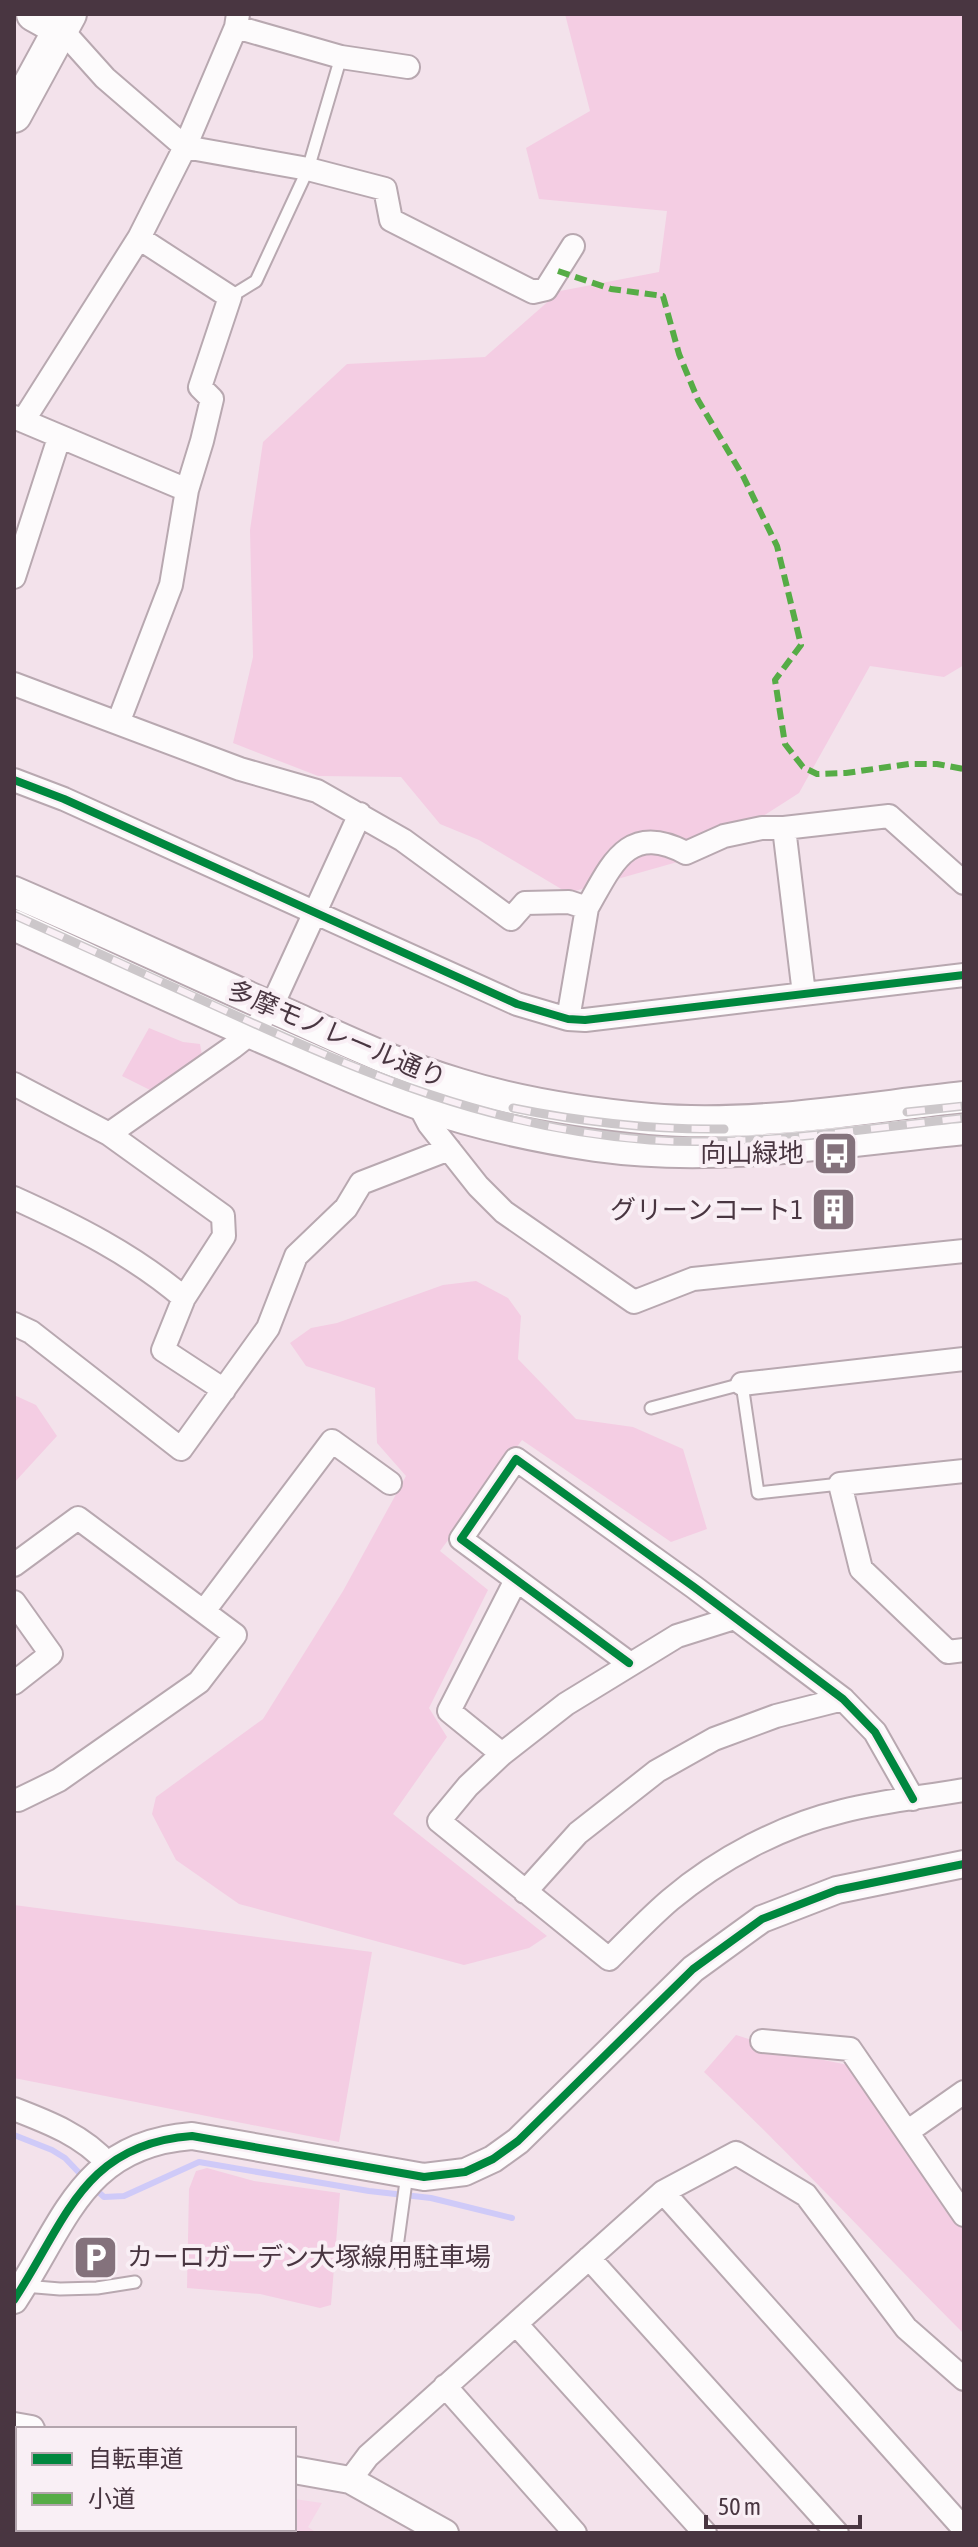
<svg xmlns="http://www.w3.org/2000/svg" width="978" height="2547" font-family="'Asap Condensed','Noto Sans JP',sans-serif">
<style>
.built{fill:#f6d6e8}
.green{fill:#f4cde3}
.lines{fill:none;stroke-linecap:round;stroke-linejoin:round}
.stream{stroke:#cfcaf8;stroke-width:6}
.service-casing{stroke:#b8a8b0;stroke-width:15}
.minor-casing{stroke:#b8a8b0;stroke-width:26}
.tertiary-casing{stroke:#b8a8b0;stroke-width:30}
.secondary-casing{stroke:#b8a8b0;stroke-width:34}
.primary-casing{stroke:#b8a8b0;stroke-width:38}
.service{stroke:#fdfbfc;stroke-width:11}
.minor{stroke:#fdfbfc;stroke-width:22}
.tertiary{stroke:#fdfbfc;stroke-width:26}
.secondary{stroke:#fdfbfc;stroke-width:30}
.primary{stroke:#fdfbfc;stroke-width:34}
.rail-casing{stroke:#ccc7ca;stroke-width:9}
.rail{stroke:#f9eff5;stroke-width:6;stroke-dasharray:18;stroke-linecap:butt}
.quiet{stroke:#56ac46;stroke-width:6;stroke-dasharray:12 6;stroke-linecap:butt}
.cycleway-casing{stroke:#f9eff5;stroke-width:13}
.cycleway{stroke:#00873e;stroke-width:8}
.labels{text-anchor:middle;stroke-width:8;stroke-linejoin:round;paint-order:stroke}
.street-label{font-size:26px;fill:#493641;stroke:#f9eff5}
.poi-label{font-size:26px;fill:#493641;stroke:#f9eff5;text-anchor:end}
</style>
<rect width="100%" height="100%" fill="#f3e2eb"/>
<path class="built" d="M14 2452H18V2529H294V2499L322 2503 308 2527 317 2533H14Z"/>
<path class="green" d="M565 14H964V665L944 677 870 666 799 793 702 855 568 893 479 840 440 824 401 777 318 776 233 743 253 657 250 530 263 442 347 364 485 357 560 291 659 272 667 211 539 199 526 148 590 111Z
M149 1028 183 1042 200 1044 202 1055 152 1091 122 1076Z
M476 1281 508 1298 521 1316 518 1359 576 1419 633 1427 683 1449 707 1529 671 1542 522 1440 440 1551 488 1590 429 1708 447 1737 393 1814 547 1936 529 1948 464 1965 239 1904 176 1860 152 1814 156 1797 263 1719 343 1591 406 1476 377 1443 375 1388 306 1366 290 1343 311 1328 337 1323 443 1285Z
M14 1395 36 1405 57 1436 14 1483Z
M14 1905 372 1952 339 2142 14 2078Z
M736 2035 804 2056 858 2067 964 2231V2334C877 2247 793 2156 704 2072Z
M207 2168 254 2181 340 2193 331 2305 320 2308 260 2294 187 2288 189 2189 196 2171Z"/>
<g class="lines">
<path class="stream" d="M14 2135 52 2150 65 2158 85 2179
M93 2187 104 2197 124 2196 199 2162 369 2191 431 2198 512 2218"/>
<defs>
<path id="service" d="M230 297 256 281 308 169 341 57
M651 1408 742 1384 758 1493 840 1484
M395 2262 407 2174
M24 2286 60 2289 97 2288 135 2282"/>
<path id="minor" d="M236 27 341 57 408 67
M61 29 105 78 185 147 308 169 385 189 391 220 533 292 546 289 573 246
M14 417 187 490
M23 421 139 238 185 147 236 27 238 14
M14 577 59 438
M14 684 240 769 317 791 403 840 511 919 525 903 569 902 587 908 568 1019
M118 723 171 585 187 490 202 441 212 399 200 387 230 297 139 238
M14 780 64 799 517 1004 568 1019 585 1020 964 975
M784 828 804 994
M587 908C612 864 628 822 686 853L724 836 762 828H784L889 816 964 883
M14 1084 109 1134 223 1216 224 1236 184 1298 163 1350 224 1390
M418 1103 429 1124 478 1186 504 1212 634 1302 693 1279 964 1251
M109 1134 233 1047 251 1033 271 1008 360 814
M14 1198C74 1225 134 1255 184 1298
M14 1324 31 1332 181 1449 268 1328 296 1256 346 1208 361 1183 449 1149
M742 1384 964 1359
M964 1471 840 1484 861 1569 948 1652 964 1650
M14 1565 78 1518 235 1635 199 1682 59 1780 18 1800
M14 1602 51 1654 14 1683
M204 1611 332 1441 390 1483
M734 1618 677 1636 566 1704 502 1754 468 1786 439 1821 609 1959C629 1939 649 1918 670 1900 720 1858 781 1826 843 1811 883 1801 924 1797 964 1790
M629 1663 461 1539 516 1459 694 1587 843 1699 875 1732 913 1799
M502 1754 449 1711 516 1580
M525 1892 578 1833 657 1771 714 1739 776 1716 843 1699
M762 2041 850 2049 907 2132
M964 2092 907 2132 964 2215
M14 2109C48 2122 84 2136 108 2164
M663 2192 964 2529
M589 2258 837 2533
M516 2324 705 2533
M445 2386 575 2533
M350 2480 368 2456 663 2192 736 2153 806 2195 906 2328 964 2379"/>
<path id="tertiary" d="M14 2300C66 2221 83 2144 192 2136L424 2177 465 2172 493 2159 518 2141 693 1969 762 1919 837 1890 964 1864
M14 2426 31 2429
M294 2470 350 2480 445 2533"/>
<path id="secondary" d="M14 892C107 932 198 975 291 1016 346 1041 401 1067 459 1084 520 1103 586 1113 650 1119 754 1128 861 1108 964 1097
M14 925C102 965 190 1007 279 1045 325 1065 371 1087 419 1104 476 1124 536 1137 596 1146 718 1163 842 1141 964 1129"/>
<path id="primary" d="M34 14 61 29
M14 115 69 14"/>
</defs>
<use href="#service" class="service-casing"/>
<use href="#minor" class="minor-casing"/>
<use href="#tertiary" class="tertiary-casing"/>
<use href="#secondary" class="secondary-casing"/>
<use href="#primary" class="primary-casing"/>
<use href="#service" class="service"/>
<use href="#minor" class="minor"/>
<use href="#tertiary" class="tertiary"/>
<use href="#secondary" class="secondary"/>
<use href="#primary" class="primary"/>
<defs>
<path id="rail" d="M14 915C84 947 154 978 224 1010 367 1075 491 1128 650 1140 754 1147 860 1129 964 1118
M513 1108C582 1122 653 1130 724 1129
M907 1112 964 1106"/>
</defs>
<use href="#rail" class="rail-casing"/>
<use href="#rail" class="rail"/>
<path class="quiet" d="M558 271 611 289 663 296 679 354 698 400 743 476 777 546 801 645 775 680 785 744 803 767 817 774 846 773 909 764H937L964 769"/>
<defs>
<path id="cycleway" d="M14 780 64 799 517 1004 568 1019 585 1020 964 975
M629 1663 461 1539 516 1459 694 1587 843 1699 875 1732 913 1799
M14 2300C66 2221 83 2144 192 2136L424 2177 465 2172 493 2159 518 2141 693 1969 762 1919 837 1890 964 1864"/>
</defs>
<use href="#cycleway" class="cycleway-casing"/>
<use href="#cycleway" class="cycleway"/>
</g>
<defs>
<symbol id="bus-square" viewBox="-11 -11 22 22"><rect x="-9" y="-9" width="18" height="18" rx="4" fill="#84727c" stroke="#f9eff5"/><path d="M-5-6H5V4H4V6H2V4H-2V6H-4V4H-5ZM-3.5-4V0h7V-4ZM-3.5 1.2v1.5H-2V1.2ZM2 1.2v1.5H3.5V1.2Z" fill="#fff"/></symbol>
<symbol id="building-square" viewBox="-11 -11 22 22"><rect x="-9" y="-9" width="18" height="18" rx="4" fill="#84727c" stroke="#f9eff5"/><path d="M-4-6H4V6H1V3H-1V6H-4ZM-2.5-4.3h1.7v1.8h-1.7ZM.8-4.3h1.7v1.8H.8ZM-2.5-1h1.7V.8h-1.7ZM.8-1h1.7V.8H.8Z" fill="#fff"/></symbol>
<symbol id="parking-square" viewBox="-11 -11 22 22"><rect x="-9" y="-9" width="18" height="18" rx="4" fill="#84727c" stroke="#f9eff5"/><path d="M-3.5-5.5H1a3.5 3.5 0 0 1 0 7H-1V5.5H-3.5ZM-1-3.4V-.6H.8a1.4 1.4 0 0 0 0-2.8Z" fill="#fff"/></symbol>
</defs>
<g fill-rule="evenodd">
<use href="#bus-square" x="810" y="1128" width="51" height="51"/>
<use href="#building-square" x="808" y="1184" width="51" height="51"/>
<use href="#parking-square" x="70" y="2232" width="51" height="51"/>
</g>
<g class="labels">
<g class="street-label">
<text transform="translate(337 1034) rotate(23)" y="9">多摩モノレール通り</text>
</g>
<g class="poi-label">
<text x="804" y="1162">向山緑地</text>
<text x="803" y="1219">グリーンコート1</text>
<text x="127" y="2266" text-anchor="start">カーロガーデン大塚線用駐車場</text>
</g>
</g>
<rect width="978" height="2547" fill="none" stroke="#493641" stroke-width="32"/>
<rect x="16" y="2427" width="280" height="104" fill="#f9eff5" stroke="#b3a5ad" stroke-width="2"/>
<rect x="32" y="2453" width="40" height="12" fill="#00873e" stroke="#b3a5ad" stroke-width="2"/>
<text x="88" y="2467" font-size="24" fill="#493641">自転車道</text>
<rect x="32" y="2493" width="40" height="12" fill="#56ac46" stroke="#b3a5ad" stroke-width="2"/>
<text x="88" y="2507" font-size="24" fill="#493641">小道</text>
<path d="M706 2515v12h154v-12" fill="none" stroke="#493641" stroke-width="4"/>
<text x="718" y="2515" font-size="24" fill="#493641" stroke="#f9eff5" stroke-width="6" paint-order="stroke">50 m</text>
</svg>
